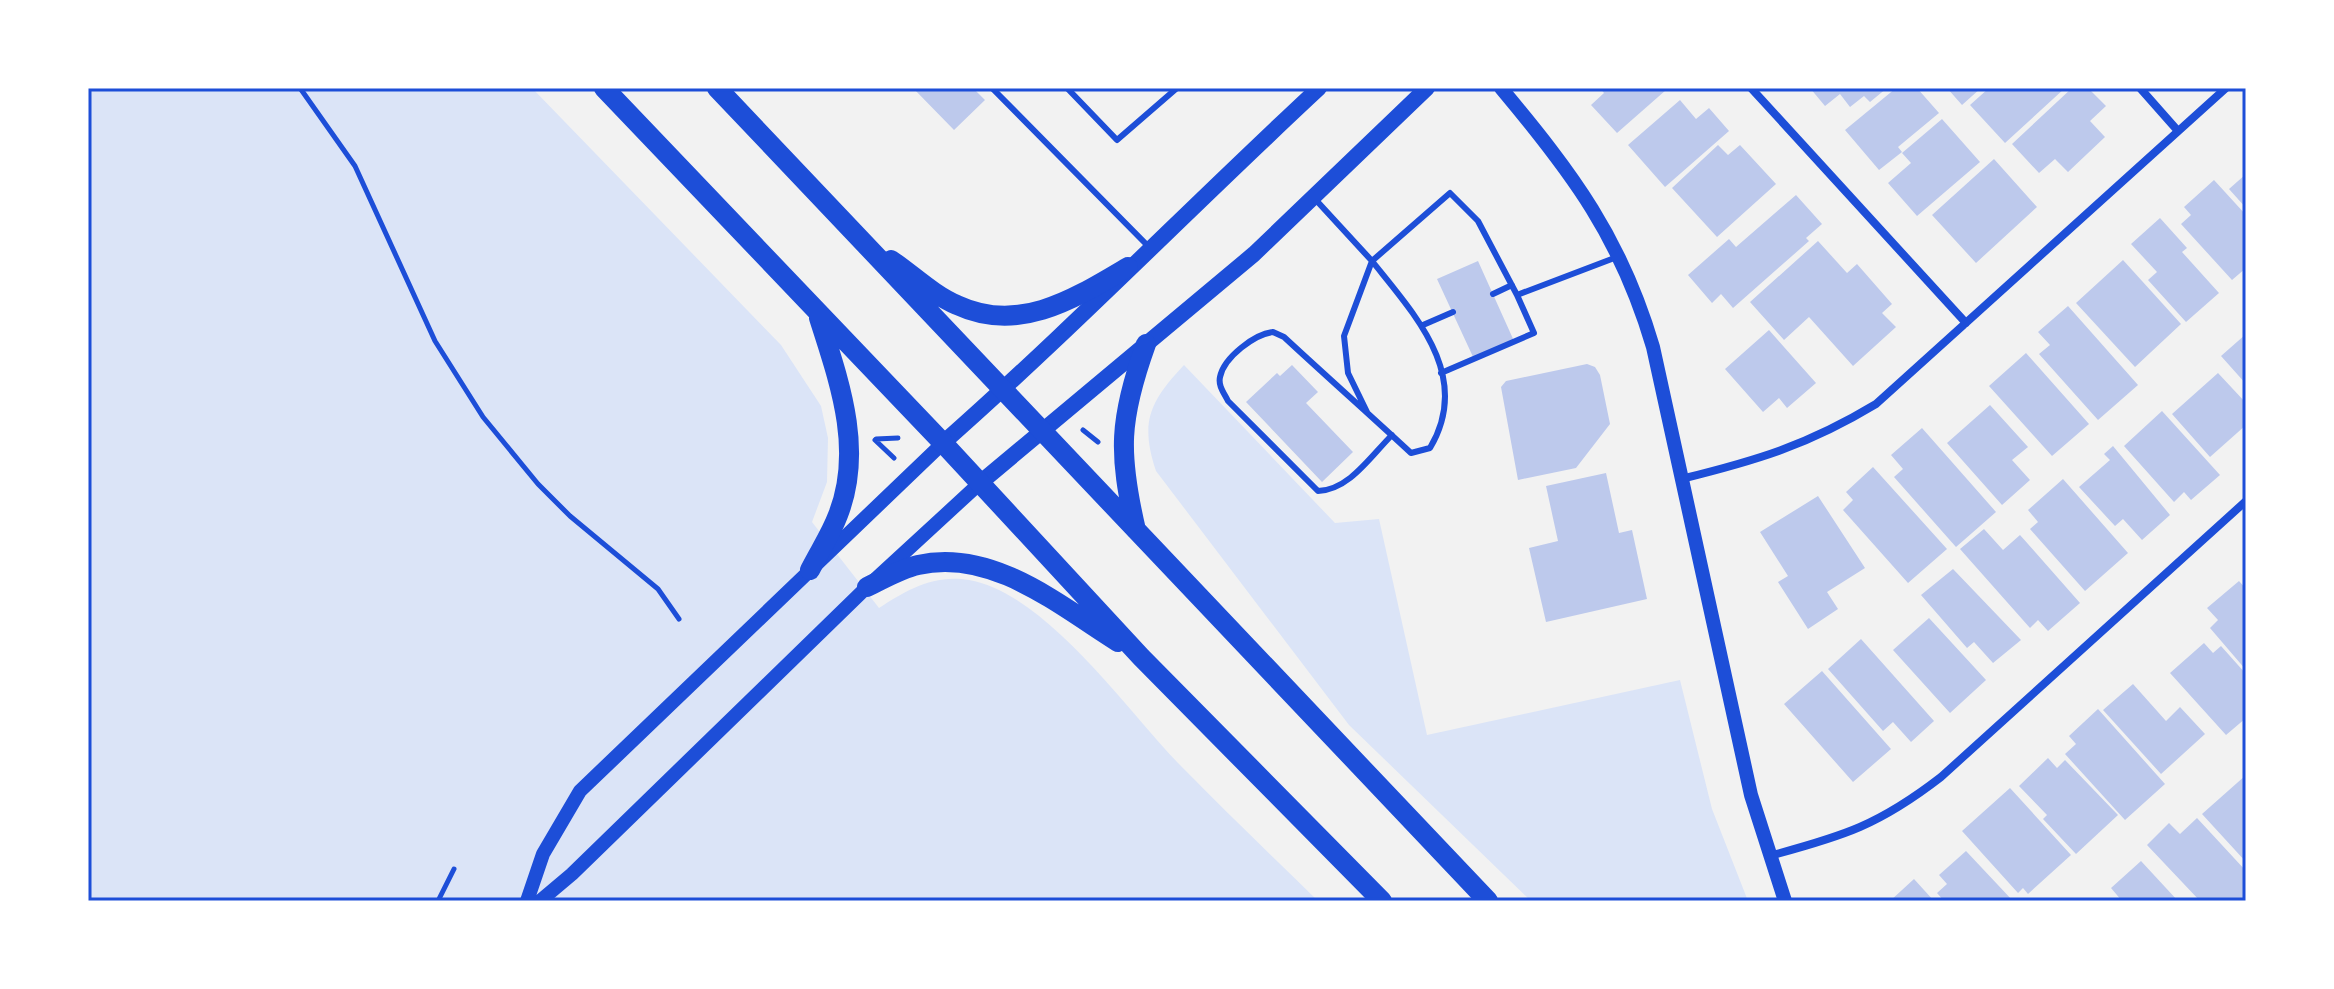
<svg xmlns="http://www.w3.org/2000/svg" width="2334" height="989" font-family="'Public Sans',sans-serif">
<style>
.green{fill:#dbe4f7}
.building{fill:#bdc9ec}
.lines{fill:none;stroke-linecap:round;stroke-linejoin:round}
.path{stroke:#1d4ed8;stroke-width:5}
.service{stroke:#1d4ed8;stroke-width:6}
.minor{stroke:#1d4ed8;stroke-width:8}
.tertiary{stroke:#1d4ed8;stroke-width:14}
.secondary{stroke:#1d4ed8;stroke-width:16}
.primary{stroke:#1d4ed8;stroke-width:20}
.neatline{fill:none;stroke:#1d4ed8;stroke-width:3}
</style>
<rect width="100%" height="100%" fill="#f2f2f2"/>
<path class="green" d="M88 88H532L781 345 821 406 828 438 827 482 812 522 879 608C907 590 933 574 969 580 1045 593 1126 709 1178 763 1224 810 1271 855 1318 901H88Z
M1184 365 1335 523 1379 519 1427 735 1680 680 1712 809 1748 901H1531L1349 725 1156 471C1140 423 1149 402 1184 365Z"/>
<path class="building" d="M913 88 954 91 973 88 985 100 954 130Z
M1600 88H1664L1666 90 1617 133 1591 105 1604 93Z
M1810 88H1887L1870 102 1864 96 1850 107 1840 94 1825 106Z
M1896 88H1917L1939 113 1898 147 1902 152 1879 170 1845 130Z
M1947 88H1981L1962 105Z
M1989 88H2065L2005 143 1970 105Z
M2072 88H2088L2106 106 2090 121 2105 137 2068 172 2055 159 2039 173 2012 144Z
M1680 100 1696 119 1709 108 1729 131 1665 187 1628 145Z
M1942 119 1980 162 1917 216 1888 183 1911 163 1902 153Z
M1718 145 1728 155 1740 145 1776 184 1717 237 1672 188Z
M1994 159 2037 207 1976 263 1932 215Z
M2246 174V208L2229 189Z
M2214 180 2246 215V268L2232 280 2181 224 2191 215 2184 207Z
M1796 195 1822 224 1806 238 1809 241 1733 308 1721 294 1712 303 1688 275 1729 239 1736 247Z
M2160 218 2187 248 2182 252 2219 293 2186 322 2148 280 2157 272 2131 244Z
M1818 241 1847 273 1857 264 1892 304 1882 313 1896 327 1853 366 1809 317 1784 340 1750 302Z
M2123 260 2181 324 2135 367 2076 303Z
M1478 261 1514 341 1474 359 1437 279Z
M2068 306 2138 385 2098 420 2039 354 2050 345 2038 332Z
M1769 330 1816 383 1787 408 1779 398 1763 412 1725 369Z
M2246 334V384L2221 356Z
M2026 353 2089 424 2052 456 1989 386Z
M1587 364 1595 367 1600 375 1610 424 1576 468 1518 480 1501 387 1506 381Z
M1292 365 1318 392 1306 403 1353 452 1322 482 1246 402 1277 373 1280 376Z
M2218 373 2246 403V425L2210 457 2172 414Z
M1990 405 2028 447 2012 460 2030 480 2002 505 1947 443Z
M2162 411 2220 475 2191 500 2184 492 2174 502 2124 446Z
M1922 428 1996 512 1956 547 1894 477 1903 469 1891 455Z
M2113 446 2170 515 2142 540 2123 519 2115 526 2079 487 2110 460 2104 454Z
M1873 467 1947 549 1908 583 1843 510 1853 500 1846 492Z
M1606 473 1619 533 1632 530 1647 599 1546 622 1529 548 1558 541 1546 486Z
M2063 479 2128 553 2085 591 2030 529 2038 522 2028 510Z
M1818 496 1865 568 1827 592 1838 609 1808 629 1778 582 1788 576 1760 532Z
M1984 529 2003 550 2020 535 2080 603 2048 631 2038 620 2030 628 1960 549Z
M1953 569 2021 640 1993 663 1974 642 1967 648 1921 595Z
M2239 581 2246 589V670L2210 628 2218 620 2207 608Z
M1929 618 1986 680 1950 713 1893 650Z
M1861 639 1934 721 1911 742 1893 722 1883 731 1828 669Z
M2204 643 2213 653 2221 646 2246 674V718L2226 735 2170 673Z
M1822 671 1891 749 1853 782 1784 704Z
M2133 684 2166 721 2180 707 2205 734 2161 774 2103 710Z
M2098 709 2165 784 2125 820 2065 754 2076 744 2069 736Z
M2048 758 2057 768 2065 760 2118 815 2076 854 2043 819 2047 815 2019 786Z
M2246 775V862L2202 814Z
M2010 788 2071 855 2028 894 2023 888 2018 893 1962 831Z
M2197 818 2246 871 2245 901H2200L2147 845 2169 823 2180 834Z
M1966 851 2013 901H1944L1937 893 1947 884 1939 875Z
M2141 861 2178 901H2122L2111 888Z
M1914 879 1934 901H1890Z"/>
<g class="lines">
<path class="path" d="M300 88 355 166 435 341 483 417 538 484 570 516 658 589 679 619
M1083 430 1098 442
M876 439 898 438
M875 440 894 458
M438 901 454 869"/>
<path class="service" d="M992 88 1149 247
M1067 88 1117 140 1177 88
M1315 199 1372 261 1344 336 1348 373 1367 412
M1493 294 1512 285
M1423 325 1453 312
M1441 373 1534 333 1517 295
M1392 435C1370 457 1349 490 1318 491L1228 401C1224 393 1218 386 1220 377 1224 357 1255 334 1273 332L1284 337C1326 376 1369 414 1411 453L1430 448C1473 376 1415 315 1372 261L1450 193 1478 221 1517 295 1617 257"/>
<path class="minor" d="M1751 88 1966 323
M2140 88 2178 131
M1681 479C1758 460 1808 445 1876 404L2226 88
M1769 856C1844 836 1879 825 1941 777L2246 501"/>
<path class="tertiary" d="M1501 88C1573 174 1621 238 1653 347L1751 795 1785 901
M527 901 543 854 580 791 943 443
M540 901 572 874 867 587 980 483"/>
<path class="secondary" d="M943 443C1072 329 1193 205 1319 88
M980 483 1254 254 1427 88"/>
<path class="primary" d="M604 88 943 443 1141 657 1382 901
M717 88 1488 901
M891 260C912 274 933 295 957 305 1019 334 1074 299 1128 267
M1136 530C1118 453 1119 419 1146 344
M810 570C819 552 831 534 838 515 864 449 839 381 819 318
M867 587C884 579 900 569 918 565 992 548 1059 605 1118 642"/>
</g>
<rect width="2334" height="989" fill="none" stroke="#ffffff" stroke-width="180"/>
<rect x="90" y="90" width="2154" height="809" class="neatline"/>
</svg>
